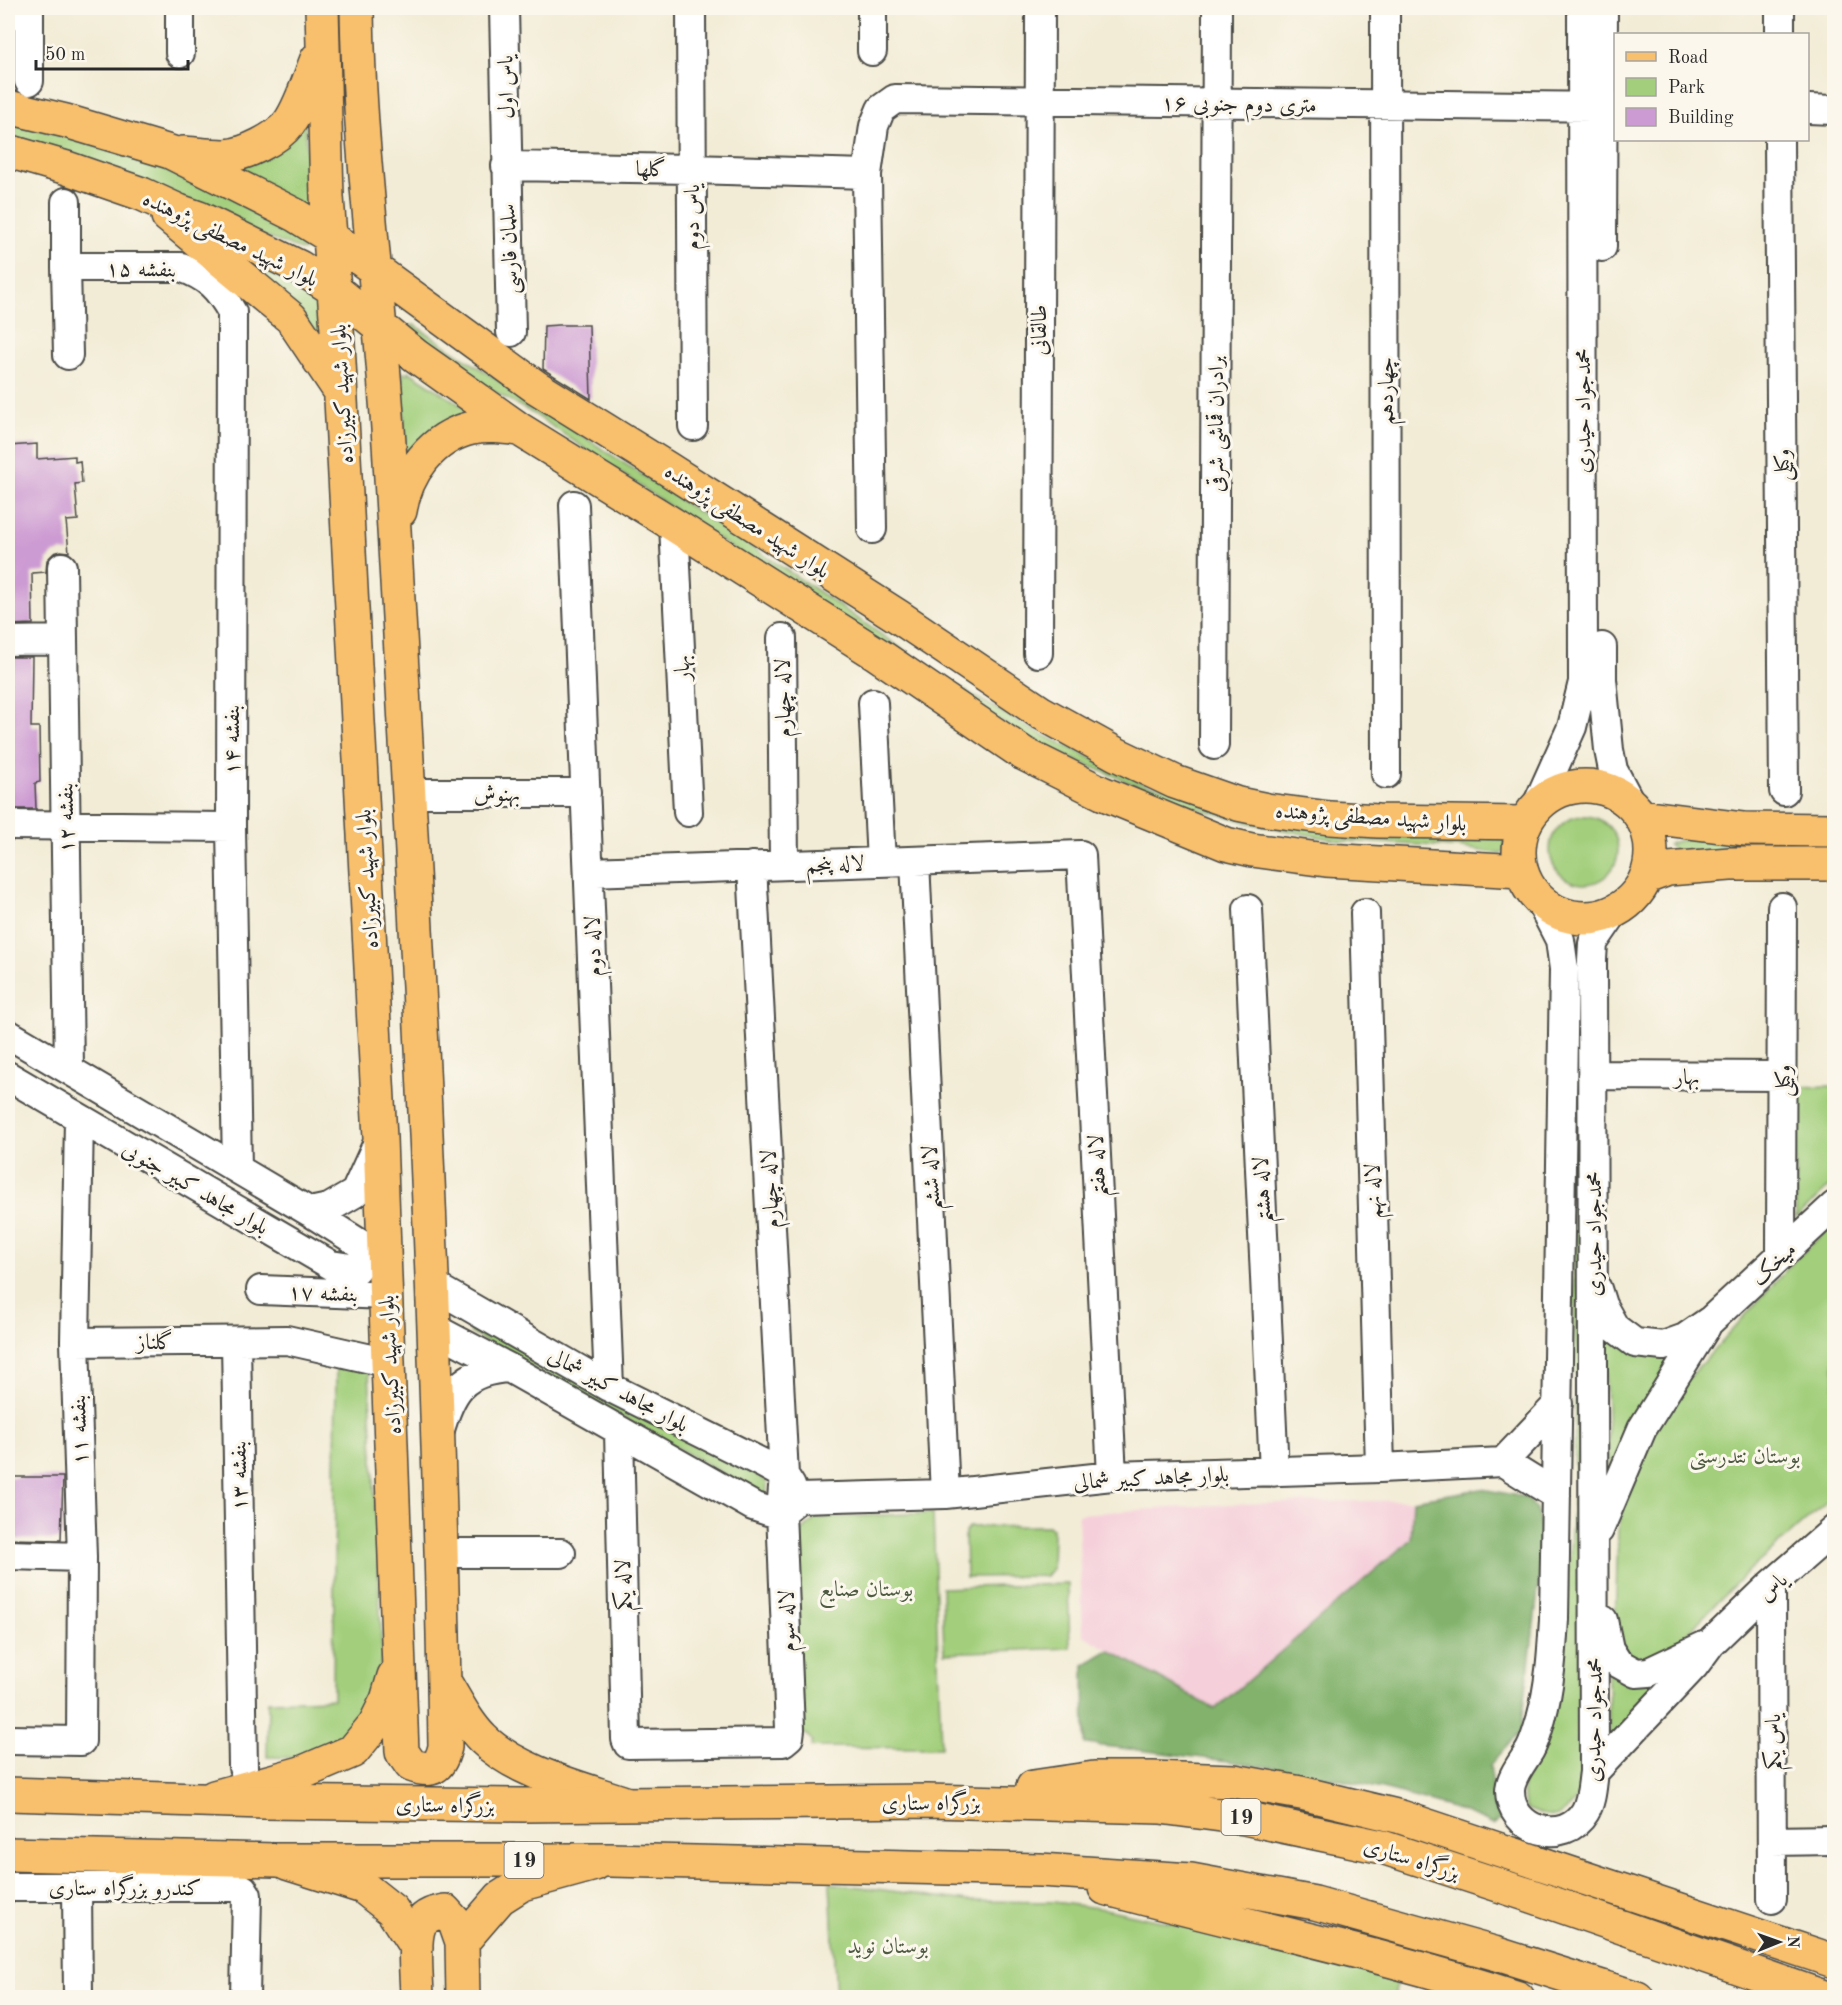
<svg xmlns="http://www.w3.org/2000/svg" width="1842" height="2005" font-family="'Old Standard TT',Amiri,serif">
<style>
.built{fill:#f5cfda}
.green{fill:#a3cf7c;stroke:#677d54;stroke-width:1.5}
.forest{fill:#82b26c;stroke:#566e4c;stroke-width:1.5}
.building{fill:#cd9bd3}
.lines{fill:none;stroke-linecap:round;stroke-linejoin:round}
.minor-casing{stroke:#494845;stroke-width:32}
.major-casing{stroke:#494845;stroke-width:36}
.highway-casing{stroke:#494845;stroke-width:36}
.minor{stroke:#fff;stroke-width:28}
.major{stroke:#f8bf6c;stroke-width:33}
.highway{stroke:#f8bf6c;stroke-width:33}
.labels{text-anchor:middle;stroke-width:6;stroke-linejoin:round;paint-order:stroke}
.shield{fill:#fbf7ec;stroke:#696865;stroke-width:1.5}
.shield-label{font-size:21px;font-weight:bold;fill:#2b2b2b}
.street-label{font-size:22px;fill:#2b2b2b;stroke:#fbf7ec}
.park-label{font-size:22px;fill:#4f5c43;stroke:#fbf7ec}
</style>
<rect width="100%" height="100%" fill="#fbf7ec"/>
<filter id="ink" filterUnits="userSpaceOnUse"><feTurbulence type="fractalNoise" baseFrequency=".0167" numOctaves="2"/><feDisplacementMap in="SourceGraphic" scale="12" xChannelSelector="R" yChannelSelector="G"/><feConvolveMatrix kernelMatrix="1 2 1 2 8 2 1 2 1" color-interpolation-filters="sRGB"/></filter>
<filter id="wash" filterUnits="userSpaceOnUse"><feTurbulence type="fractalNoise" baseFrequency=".008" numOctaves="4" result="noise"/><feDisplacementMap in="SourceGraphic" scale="24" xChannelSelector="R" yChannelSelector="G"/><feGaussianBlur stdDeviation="1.35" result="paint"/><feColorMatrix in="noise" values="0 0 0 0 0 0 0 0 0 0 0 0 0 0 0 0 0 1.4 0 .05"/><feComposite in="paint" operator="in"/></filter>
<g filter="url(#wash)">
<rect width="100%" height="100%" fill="#f2ecd6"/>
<path class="built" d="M1413 1500 1411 1539 1215 1709 1083 1635 1078 1514 1231 1504Z"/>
<path class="green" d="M304 105 311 214 223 161Z
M8 122C81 139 166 163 234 196 260 209 284 226 308 241L309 247 303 251 8 139Z
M236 251 316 296 324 357Z
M414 325 797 577 949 681 1029 728 1147 785 1502 835 1505 842V850L1501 854 1457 847 1341 841 1248 823 1185 805 1068 757 1027 738 808 600 534 414 456 370 408 334 410 326Z
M408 371 479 417 406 463 402 375 403 372 407 375Z
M1550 850a34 34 0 1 1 68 0a34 34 0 1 1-68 0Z
M1691 837 1834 839V856L1675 853 1668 844Z
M1572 966H1586L1584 1666 1579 1793C1564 1822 1551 1819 1525 1808L1522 1773 1564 1641 1575 1474Z
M1834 1086V1182L1796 1218 1795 1087Z
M1834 1224V1496L1742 1577 1666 1655 1634 1662 1615 1633 1618 1531 1627 1490 1646 1442 1680 1388 1795 1260Z
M469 1321 760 1475 767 1483 766 1497 471 1333Z
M1604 1330 1690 1344 1610 1489Z
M336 1366 369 1370 382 1655 374 1696 358 1722 328 1747 304 1758 267 1757 268 1701 333 1699Z
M933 1513 941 1748 811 1747 812 1740 801 1730 794 1546 800 1533 816 1518Z
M1048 1526 1053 1529 1052 1569 1046 1576 966 1577 965 1532 969 1527Z
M1068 1584 1070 1648 944 1653 942 1588Z
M1608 1663 1688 1664 1609 1741Z
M830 1883 968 1901 1054 1902 1105 1909 1304 1952 1396 1980 1395 1997H836Z"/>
<path class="forest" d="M1481 1489 1526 1497 1536 1509 1544 1542 1521 1731 1490 1765 1494 1795 1502 1817 1493 1825C1461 1809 1432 1802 1398 1793 1296 1767 1189 1756 1085 1744L1084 1665 1109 1650 1215 1709 1411 1539 1413 1500Z"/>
<g id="blocks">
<path class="building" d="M559 325H589L591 399 543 369 544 326Z
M37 444V459L75 456V462L80 461 82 483 75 484 78 520 66 521 69 552 61 551 54 553 47 560 46 572 32 573 33 624 8 625V446Z
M8 657H32L31 727H39L40 782 35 783 36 809H8Z
M8 1477H63L61 1540 8 1539Z"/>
</g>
</g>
<g filter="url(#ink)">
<use href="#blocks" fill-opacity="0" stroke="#494845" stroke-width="1.5"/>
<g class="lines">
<defs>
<path id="minor" d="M29 8V81
M180 8V53
M504 8 511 332
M691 8 693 426
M872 8V51
M1385 8 1386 774
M1780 34V8
M1808 109 1834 110
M1779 140 1784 791
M506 166 691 169 867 174
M1602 247 1603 8
M66 267V202
M68 355 66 267H181C208 277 218 287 232 312L231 827 237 1169
M574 505 609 1387
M674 525 688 812
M872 529 867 174 874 126 881 109 895 99 1616 107
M62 567 69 1069
M782 638 784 865
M8 641 63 640
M1602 647V679L1609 750 1613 770 1630 802
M1038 653 1040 8
M873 703 881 862
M1214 745 1217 8
M409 793H586
M1537 805 1572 727 1583 682 1582 8
M8 825 231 827
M915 861 945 1494
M589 872 1081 855 1112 1476
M1540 901 1560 940 1564 969 1554 1619C1552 1653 1550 1686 1541 1719 1538 1729 1535 1741 1530 1750 1523 1762 1510 1777 1510 1791 1510 1831 1564 1847 1585 1812 1592 1800 1592 1785 1594 1772L1592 960 1593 943 1615 911
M1248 909 1274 1472
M1365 913 1380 1468
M8 1034 310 1212 359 1243C367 1253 364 1259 357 1269L331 1265
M1592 1075 1782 1076
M8 1076 348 1275
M310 1212 329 1208 355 1193 379 1140
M1781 1255 1782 907
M432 1285 609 1387 764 1464 784 1475 791 1486
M1597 1289 1602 1305 1615 1328 1635 1343 1663 1346 1685 1338 1711 1320 1834 1206
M261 1290 386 1295
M433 1328 509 1368 753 1506 768 1511 781 1512 799 1498 945 1494 1112 1476 1380 1468 1503 1462
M236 1341 243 1767
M75 1342 287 1340 389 1363
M619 1431 626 1739 628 1744 783 1742 789 1737 790 1729 781 1512 784 1475 752 866
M439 1433C451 1391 462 1371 509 1368
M1503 1462 1558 1404
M1503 1462 1556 1495
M1599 1530 1642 1429 1706 1327
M440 1553H561
M8 1555 82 1557
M1771 1585 1772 1899
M1603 1620 1609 1649 1618 1663 1636 1673 1649 1672 1704 1646
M8 1740 81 1741 82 1557 75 1342 79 1119
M1594 1772 1694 1666 1711 1643 1771 1585 1834 1530
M1772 1841 1834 1840
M8 1887H236L243 1889 247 1895 245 1998
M77 1888 78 1998"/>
<path id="major" d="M322 8 327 197 338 343 380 1138 402 1752 411 1765C432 1773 440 1768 445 1747 439 1318 415 889 390 461 382 310 359 159 357 8
M8 107 66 121 170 152 295 215 329 236 536 387 668 469 899 617 1040 712 1116 754 1175 782 1238 804 1267 810 1330 818 1378 821 1524 823
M8 151 67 168 142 194 179 211 199 218 299 267 335 290 416 356 519 429 674 525 877 654 1024 754 1102 793 1226 844 1252 850 1326 860 1521 871
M183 153C197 154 211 156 225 156 244 155 277 139 289 123 301 106 309 79 317 59
M168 216 291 318 340 391
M400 511C406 473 432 437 472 428 488 425 503 427 519 429
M1519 852a66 66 0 1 1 132 0a66 66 0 1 1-132 0Z
M1641 816 1744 829 1834 830
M1646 877 1668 869 1730 864H1834
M444 1681C456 1701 467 1723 483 1739 516 1772 581 1788 625 1803
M214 1797 301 1773 353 1751 375 1724 387 1700 394 1676
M287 1863 363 1887 392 1910 416 1947
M462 1942 500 1898 522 1884 595 1864
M417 1998C417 1980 412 1940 420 1924 425 1915 435 1913 445 1911L455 1922 462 1942 463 1998"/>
<path id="highway" d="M1033 1787 1094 1778H1152L1234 1781 1301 1793 1401 1817 1834 1961
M8 1794 263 1802 524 1805 928 1801 1160 1807 1244 1818 1382 1847 1532 1896 1827 1998
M8 1854 276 1860H610L1040 1870 1191 1880 1315 1903 1494 1953 1637 1998
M1105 1888C1242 1926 1382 1953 1518 1998"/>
</defs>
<use href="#minor" class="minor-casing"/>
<use href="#major" class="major-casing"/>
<use href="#highway" class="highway-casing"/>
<use href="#minor" class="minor"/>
<use href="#major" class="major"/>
<use href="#highway" class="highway"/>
</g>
</g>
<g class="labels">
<g class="shield">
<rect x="1221.5" y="1799" width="39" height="36" rx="4.5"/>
<rect x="504.5" y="1842" width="39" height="36" rx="4.5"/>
</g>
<g class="shield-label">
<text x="1241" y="1824">19</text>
<text x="524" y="1867">19</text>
</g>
<g class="street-label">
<text transform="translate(505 87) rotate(-91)" y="8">یاس اول</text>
<text transform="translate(1239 103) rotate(1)" y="8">۱۶ متری دوم جنوبی</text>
<text transform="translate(651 168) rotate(1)" y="8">گلها</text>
<text transform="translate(691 217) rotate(-90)" y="8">یاس دوم</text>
<text transform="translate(231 238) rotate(26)" y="8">بلوار شهید مصطفی پژوهنده</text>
<text transform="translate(508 249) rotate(-92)" y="8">سلمان فارسی</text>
<text transform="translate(141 268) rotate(1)" y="8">بنفشه ۱۵</text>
<text transform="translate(1038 330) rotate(-90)" y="8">طالقانی</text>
<text transform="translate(1385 391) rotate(-90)" y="8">چهاردهم</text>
<text transform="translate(341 394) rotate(-93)" y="8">بلوار شهید کبیرزاده</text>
<text transform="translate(1582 411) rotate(-90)" y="8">محمدجواد حیدری</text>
<text transform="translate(1215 424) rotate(-90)" y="8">برادران قماشی شرقی</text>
<text transform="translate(1781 465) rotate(-90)" y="8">وکیلی</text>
<text transform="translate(748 520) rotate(33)" y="8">بلوار شهید مصطفی پژوهنده</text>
<text transform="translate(681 668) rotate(-93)" y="8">بهار</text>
<text transform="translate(782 698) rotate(-91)" y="8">لاله چهارم</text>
<text transform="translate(231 740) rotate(-90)" y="8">بنفشه ۱۴</text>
<text x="497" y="801">بهنوش</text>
<text transform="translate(1371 816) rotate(4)" y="8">بلوار شهید مصطفی پژوهنده</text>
<text transform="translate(65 818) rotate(-91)" y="8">بنفشه ۱۲</text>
<text transform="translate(835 863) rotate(-2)" y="8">لاله پنجم</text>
<text transform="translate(366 879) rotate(-93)" y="8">بلوار شهید کبیرزاده</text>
<text transform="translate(592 946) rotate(-92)" y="8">لاله دوم</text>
<text x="1687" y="1084">بهار</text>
<text transform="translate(1782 1081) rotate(-90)" y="8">وکیلی</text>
<text transform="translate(1096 1166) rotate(-93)" y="8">لاله هفتم</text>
<text transform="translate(930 1178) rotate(-93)" y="8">لاله ششم</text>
<text transform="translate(196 1187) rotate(30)" y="8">بلوار مجاهد کبیر جنوبی</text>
<text transform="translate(769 1189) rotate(-93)" y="8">لاله چهارم</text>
<text transform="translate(1261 1190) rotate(-93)" y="8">لاله هشتم</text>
<text transform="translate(1372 1191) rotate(-92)" y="8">لاله نهم</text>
<text transform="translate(1593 1234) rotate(-90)" y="8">محمدجواد حیدری</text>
<text transform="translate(1773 1263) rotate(-43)" y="8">میخک</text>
<text transform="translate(323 1292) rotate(2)" y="8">بنفشه ۱۷</text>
<text x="155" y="1349">گلناز</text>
<text transform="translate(389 1365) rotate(-93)" y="8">بلوار شهید کبیرزاده</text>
<text transform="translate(619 1389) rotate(28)" y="8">بلوار مجاهد کبیر شمالی</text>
<text transform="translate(78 1430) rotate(-92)" y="8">بنفشه ۱۱</text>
<text transform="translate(238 1476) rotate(-91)" y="8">بنفشه ۱۳</text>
<text transform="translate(1151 1477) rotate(-3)" y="8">بلوار مجاهد کبیر شمالی</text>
<text transform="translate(622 1585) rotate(-91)" y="8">لاله یکم</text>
<text transform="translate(1772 1586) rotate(-42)" y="8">یاس</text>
<text transform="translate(786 1621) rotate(-92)" y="8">لاله سوم</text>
<text transform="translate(1593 1720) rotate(-89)" y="8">محمدجواد حیدری</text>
<text transform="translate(1772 1742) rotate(-90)" y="8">یاس یکم</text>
<text x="931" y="1810">بزرگراه ستاری</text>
<text transform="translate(445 1804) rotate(1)" y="8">بزرگراه ستاری</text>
<text transform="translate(1412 1858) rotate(17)" y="8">بزرگراه ستاری</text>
<text x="125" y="1895">کندرو بزرگراه ستاری</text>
</g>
<g class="park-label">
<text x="1745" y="1463">بوستان نتدرستی</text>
<text x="866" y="1596">بوستان صنایع</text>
<text x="888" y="1953">بوستان نوید</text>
</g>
</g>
<rect width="1842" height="2005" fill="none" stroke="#fbf7ec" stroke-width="30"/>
<rect x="1614" y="33" width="195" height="108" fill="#fbf7ec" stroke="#a8a59f" stroke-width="1.5"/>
<rect x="1626" y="52" width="30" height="9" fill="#f8bf6c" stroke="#a8a59f" stroke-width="1.5"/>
<text x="1668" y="63" font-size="18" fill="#2b2b2b">Road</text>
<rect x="1626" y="78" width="30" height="18" fill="#a3cf7c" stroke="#a8a59f" stroke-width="1.5"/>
<text x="1668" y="93" font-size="18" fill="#2b2b2b">Park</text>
<rect x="1626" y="108" width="30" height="18" fill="#cd9bd3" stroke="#a8a59f" stroke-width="1.5"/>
<text x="1668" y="123" font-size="18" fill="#2b2b2b">Building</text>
<g transform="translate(1779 1942) rotate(89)" stroke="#fbf7ec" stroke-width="4.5" paint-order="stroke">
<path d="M0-4.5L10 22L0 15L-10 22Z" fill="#2b2b2b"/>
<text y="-9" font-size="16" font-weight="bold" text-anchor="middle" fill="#2b2b2b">N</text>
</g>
<path d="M36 60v9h152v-9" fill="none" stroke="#2b2b2b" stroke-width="3"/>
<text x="45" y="60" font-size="18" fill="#2b2b2b" stroke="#fbf7ec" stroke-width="4.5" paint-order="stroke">50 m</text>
</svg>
